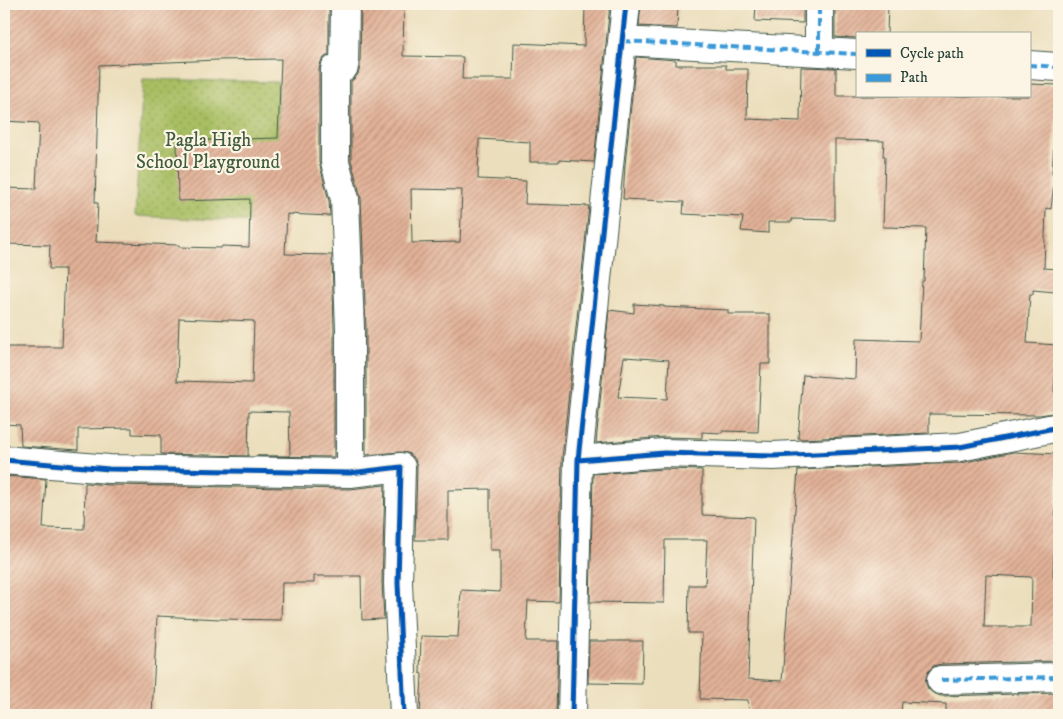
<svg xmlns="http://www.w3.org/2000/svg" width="1063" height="719" font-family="'IM FELL DW Pica',serif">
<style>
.park{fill:url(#park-dots);stroke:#647e4b}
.building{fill:url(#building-hatch);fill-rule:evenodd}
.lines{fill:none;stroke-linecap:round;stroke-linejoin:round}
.minor-casing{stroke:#3e5548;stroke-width:30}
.minor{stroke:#fff;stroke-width:28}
.quiet{stroke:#3a99d8;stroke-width:4;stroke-dasharray:8 4;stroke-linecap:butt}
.cycleway-casing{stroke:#fcf5e5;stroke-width:8}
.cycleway{stroke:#0057b8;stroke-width:5}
.labels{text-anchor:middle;stroke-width:4.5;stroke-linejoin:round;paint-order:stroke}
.park-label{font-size:19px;fill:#415d40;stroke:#fcf5e5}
</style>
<defs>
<pattern id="park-dots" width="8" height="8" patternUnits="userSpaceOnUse" patternTransform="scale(1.25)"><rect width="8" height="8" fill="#a8be62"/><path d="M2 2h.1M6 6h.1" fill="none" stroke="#889c52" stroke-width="1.8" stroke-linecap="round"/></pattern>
<pattern id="building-hatch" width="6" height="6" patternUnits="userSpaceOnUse" patternTransform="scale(1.25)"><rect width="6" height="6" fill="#e3b298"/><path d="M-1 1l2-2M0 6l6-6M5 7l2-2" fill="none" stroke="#b7927d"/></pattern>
</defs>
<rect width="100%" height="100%" fill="#fcf5e5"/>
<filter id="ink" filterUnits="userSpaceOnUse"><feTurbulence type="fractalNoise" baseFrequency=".02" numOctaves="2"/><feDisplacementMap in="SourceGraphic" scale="10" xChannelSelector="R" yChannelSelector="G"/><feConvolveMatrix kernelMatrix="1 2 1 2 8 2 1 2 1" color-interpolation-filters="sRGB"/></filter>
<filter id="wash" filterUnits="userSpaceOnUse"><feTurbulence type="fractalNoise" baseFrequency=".0096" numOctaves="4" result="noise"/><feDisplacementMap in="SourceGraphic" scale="20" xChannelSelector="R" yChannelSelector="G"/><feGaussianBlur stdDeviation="1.12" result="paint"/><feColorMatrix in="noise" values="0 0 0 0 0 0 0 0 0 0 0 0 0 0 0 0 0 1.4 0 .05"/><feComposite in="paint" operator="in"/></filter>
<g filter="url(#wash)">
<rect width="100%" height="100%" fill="#ebdebc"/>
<path class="park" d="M143 79 278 82 279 223 135 216Z"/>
<g id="blocks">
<path class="building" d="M4 4 121 5V4H329V55L325 57 321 62 319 69V162L329 201 330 216 287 214 285 254 332 255 334 329V457L257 456H290L289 412 249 411 248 456 161 454V435L132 434V428L78 429V450L21 446 20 425 4 424V347H62L65 269H49L50 245 4 244V188L36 189 39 123 4 121ZM281 59 278 138 177 141 178 201 250 199 249 247 222 246 221 248 179 247V245L96 242 98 203H95L99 65 217 60ZM179 318 254 321 252 383 177 381Z
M361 4H404L403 56 463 57 462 79H513L514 43 584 46 585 4H610L594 162 559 160V162H530V142L479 139 478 179 526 181 525 204 589 206 562 458 559 602 528 601 526 641H558L556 715H523V713L461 709 460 715H420L422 674 420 673 421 636 458 637 461 590 500 592V550H490V489L448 490V540H415L417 467 415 459 408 453 400 452 366 455V329L361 198 351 160V81L354 79 358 74 360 68ZM411 189 462 190 460 242 412 243Z
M641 4H678L677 28 639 26Z
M756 4H803V23L755 21Z
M835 4H888L887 34H857V38L835 37Z
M636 57 676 60V65H726V69H748L747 119 800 121 801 67 836 68V96H1029V84L1058 85 1052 174H1055L1051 209 1046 208 1044 268 1057 269 1055 292 1033 290V294H1030L1027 343 1057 345 1054 392H1059V412L1040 415 929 414V433L800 439V438H798L803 375 855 379 856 339 919 341 922 281H924L926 228 883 227 885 156H883L884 141 835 140V220L792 219V222H768V233L741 231 743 217 683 214 684 202 623 199 625 165Z
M634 304 664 306V307L728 310V314H770V364H761L758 432 722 431V433L702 432V438L663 437 596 443 609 310 634 313ZM624 357 669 360 667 399 618 397Z
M1013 452 1058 454 1053 577H1059V661L941 664 933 666 928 672 925 681 928 689 933 693 941 696 1059 693V715H963V713H946V704L902 702 901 715H749L748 700 700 699 702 633H688L689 585H705L707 540H665L664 603 590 602 593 474 664 469 702 470V515L754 517 748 679 782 681 798 470 961 463ZM986 575 1032 577 1031 627H984Z
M4 476 46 479 43 528 84 529 85 483 109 485 350 489 385 485 382 583 384 619 362 620 361 576H314V583H282L281 620 220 619 157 616 152 715H4V677L8 655 4 654Z
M589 641H643L642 684 588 683Z"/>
</g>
</g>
<g filter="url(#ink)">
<use href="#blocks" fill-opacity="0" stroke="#3e5548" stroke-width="1"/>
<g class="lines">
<defs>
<path id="minor" d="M345 4 344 67 335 69V162L345 199 350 329V473
M623 41 857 54
M819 51V4
M1029 65 1058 67
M4 460 109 469 350 473 401 467 398 583 404 715
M578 460 664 453 773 456 960 447 1059 427
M941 680 1059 677
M572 715 578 460 626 4"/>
</defs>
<use href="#minor" class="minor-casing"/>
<use href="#minor" class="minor"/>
<path class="quiet" d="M623 41 857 54
M819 51V4
M1029 65 1058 67
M941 680 1059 677"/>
<defs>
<path id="cycleway" d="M4 460 109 469 350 473 401 467 398 583 404 715
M578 460 664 453 773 456 960 447 1059 427
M572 715 578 460 626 4"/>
</defs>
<use href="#cycleway" class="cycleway-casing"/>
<use href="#cycleway" class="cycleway"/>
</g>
</g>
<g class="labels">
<g class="park-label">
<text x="208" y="146">Pagla High<tspan x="208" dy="22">School Playground</tspan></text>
</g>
</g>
<rect width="1063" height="719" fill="none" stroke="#fcf5e5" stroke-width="20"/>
<rect x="856" y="32" width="175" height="65" fill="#fcf5e5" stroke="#a4ab9e"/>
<rect x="866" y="49" width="25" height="8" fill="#0057b8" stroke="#a4ab9e"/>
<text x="900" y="58" font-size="15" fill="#1f3d34">Cycle path</text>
<rect x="866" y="74" width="25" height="8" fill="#3a99d8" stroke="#a4ab9e"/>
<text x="900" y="82" font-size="15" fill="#1f3d34">Path</text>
</svg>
